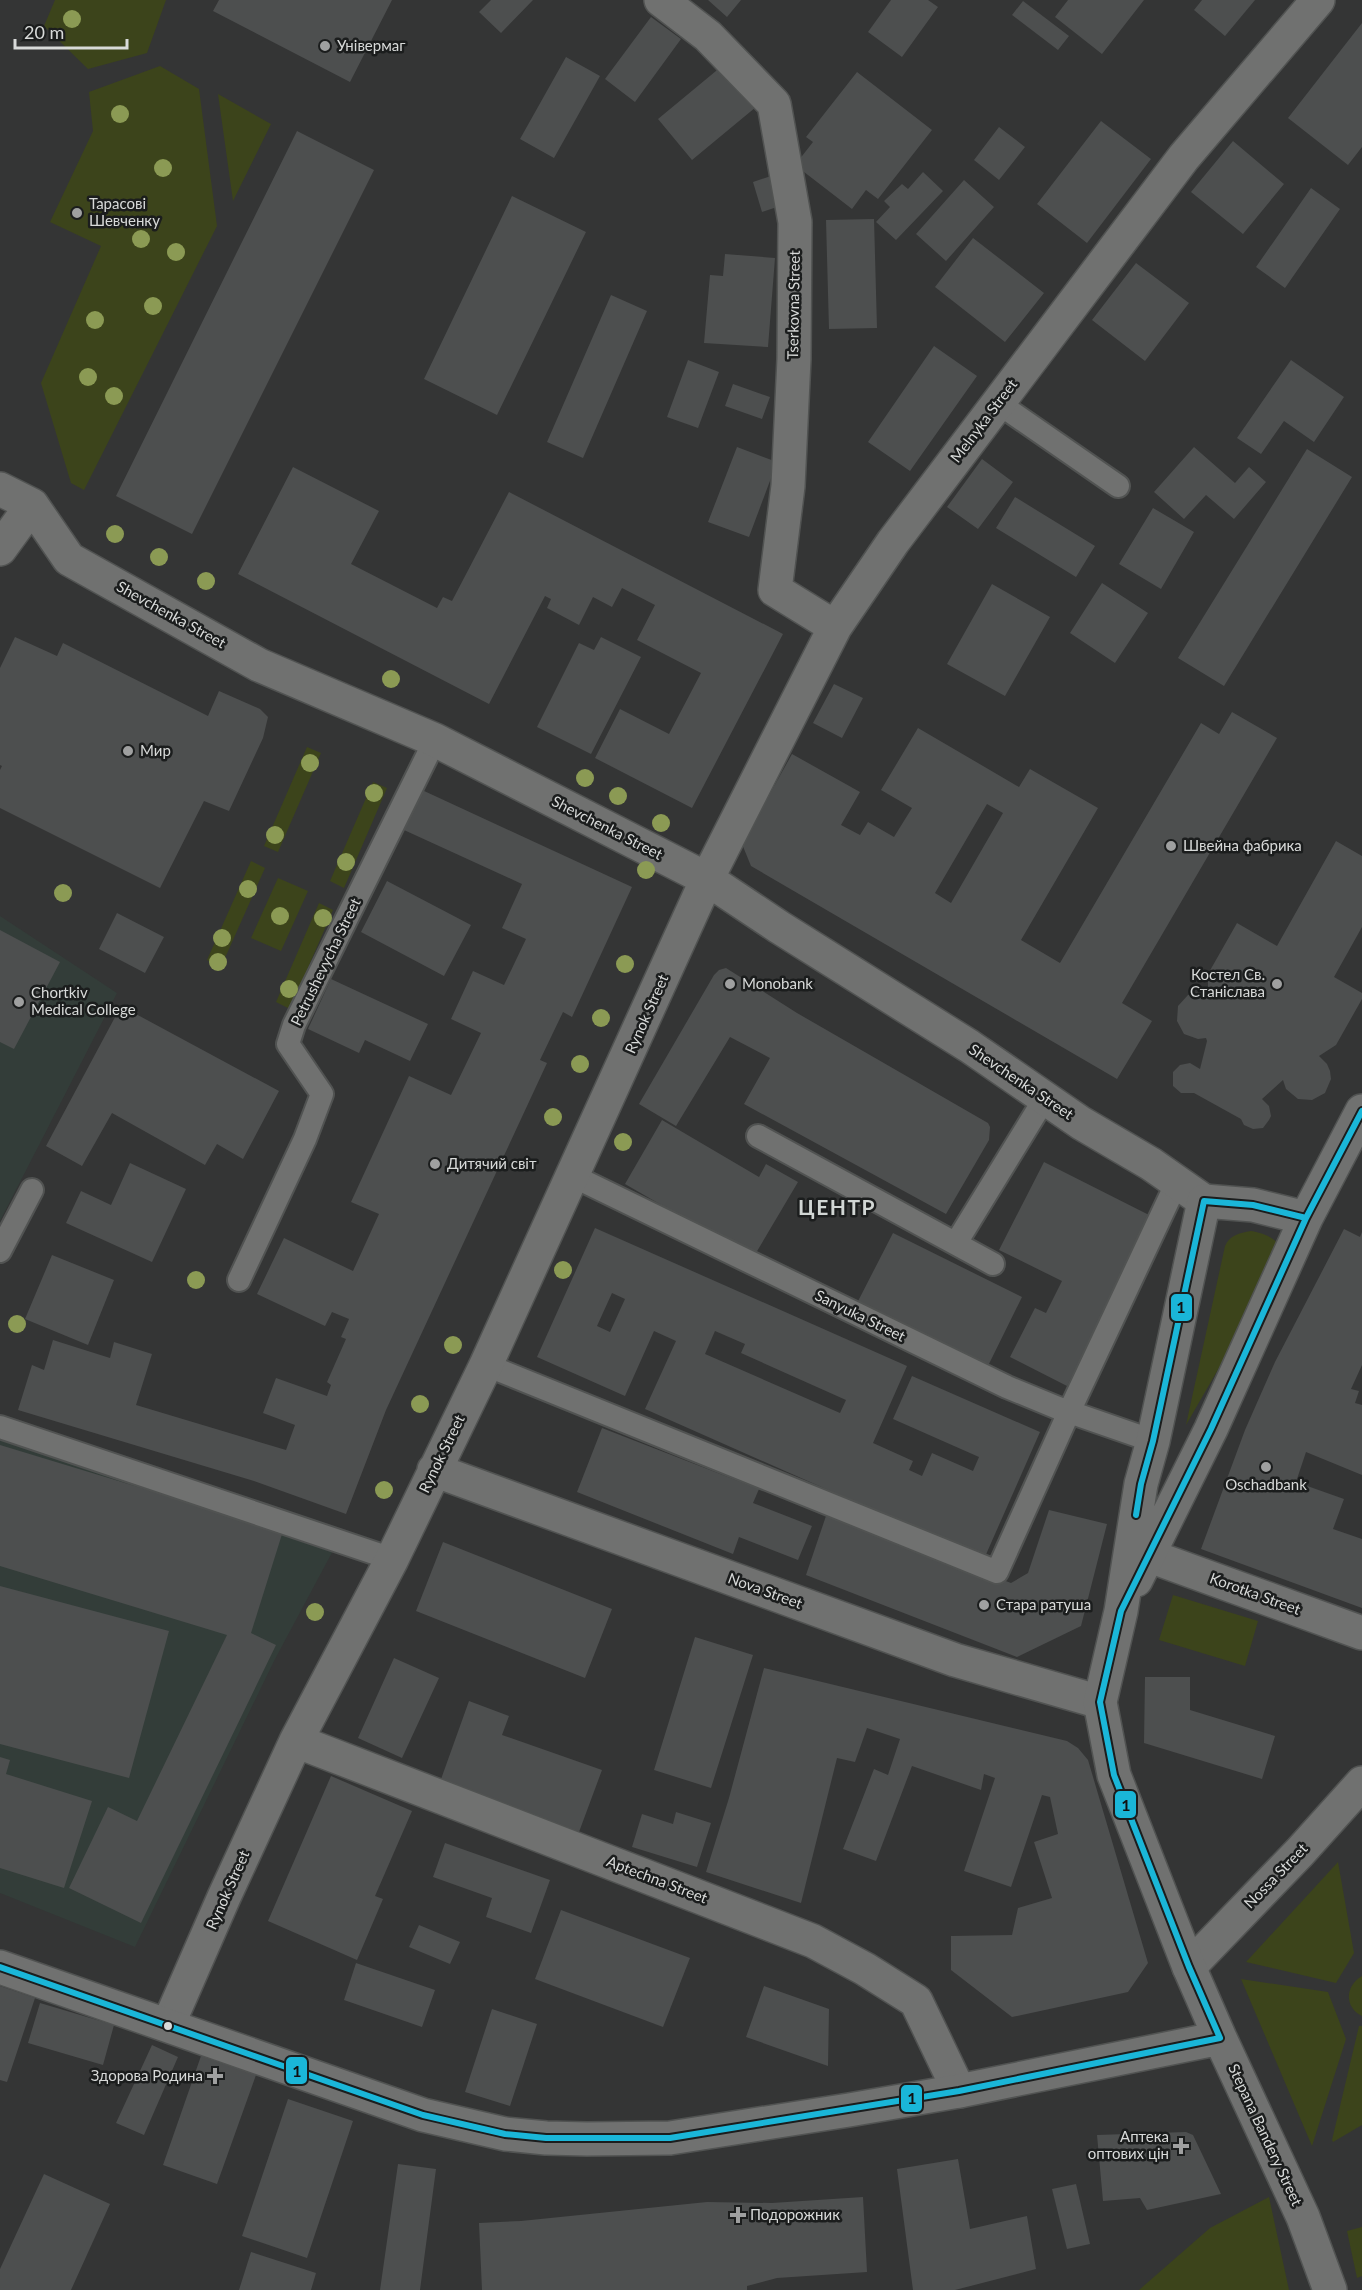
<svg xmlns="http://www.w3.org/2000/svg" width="1362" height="2290" font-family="Lato,sans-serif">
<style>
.built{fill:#333d39}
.green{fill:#3c441b}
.building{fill:#4d4f4f;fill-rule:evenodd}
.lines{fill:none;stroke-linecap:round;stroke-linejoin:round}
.lane-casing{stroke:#515352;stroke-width:26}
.street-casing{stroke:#515352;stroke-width:36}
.secondary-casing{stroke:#515352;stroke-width:36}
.lane{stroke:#707170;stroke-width:22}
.street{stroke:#707170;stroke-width:33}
.secondary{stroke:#707170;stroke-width:33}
.bus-1-casing{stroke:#1b1d1d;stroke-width:10}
.bus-1{stroke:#1ab6d8;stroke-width:6}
.tree{fill:#8b9a54}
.poi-dot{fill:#9fa0a0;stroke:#1b1d1d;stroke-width:2}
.bus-dot{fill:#d8dad9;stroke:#1b1d1d;stroke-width:2}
.labels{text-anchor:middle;stroke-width:5;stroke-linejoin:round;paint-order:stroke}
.poi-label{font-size:15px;fill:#d8dad9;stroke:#1b1d1d;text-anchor:start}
.street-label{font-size:15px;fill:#d8dad9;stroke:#1b1d1d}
.district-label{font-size:21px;font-weight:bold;letter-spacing:1.5px;fill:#d1d6d4;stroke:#1b1d1d}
.line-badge{stroke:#1b1d1d;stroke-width:2}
.pale-badge-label{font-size:16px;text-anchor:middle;font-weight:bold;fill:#111}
</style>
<rect width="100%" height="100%" fill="#343535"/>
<path class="built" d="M0 916 117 993 0 1221Z
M0 1438 335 1547 274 1661 135 1947 0 1893Z"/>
<path class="green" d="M55 0H166L147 53 88 69 44 26Z
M160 66 199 89 217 226 84 490 71 483 41 383 101 246 50 222 93 131 89 92Z
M218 94 271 124 233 201Z
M307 747 321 753 278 852 264 846Z
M373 782 387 788 344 888 330 881Z
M251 861 265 868 221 967 207 960Z
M278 878 308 891 281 951 251 938Z
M319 903 333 910 290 1009 276 1002Z
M1251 1231C1264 1233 1272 1237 1281 1246L1279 1264 1186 1425 1225 1246C1230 1235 1239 1233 1251 1231Z
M1173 1595 1258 1621 1245 1666 1159 1640Z
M1338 1862 1354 1953 1336 1983 1246 1962Z
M1362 1976V2016C1344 2007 1345 1986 1362 1976Z
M1241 1979 1328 1992 1346 2039 1312 2146Z
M1359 2026H1362V2125L1333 2142 1332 2140Z
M1269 2197 1289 2290H1139L1210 2228Z
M1362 2227V2276L1357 2278 1347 2231Z"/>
<path class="building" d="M219 0H392L350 82 213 11Z
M491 0H533L501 33 479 12Z
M708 0H741L727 17Z
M891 0H928L938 7 902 57 868 32Z
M1068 0H1144L1102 54 1055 17Z
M1202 0H1255L1225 36 1194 10Z
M1023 1 1069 36 1058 50 1012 15Z
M651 17 681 39 635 102 605 79Z
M1362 23V147L1348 165 1288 118Z
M566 57 600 76 554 158 520 139Z
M722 66 756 107 692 160 658 119Z
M857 72 932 130 878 199 866 190 852 209 795 165 813 142 806 137Z
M1101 121 1151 159 1087 243 1037 204Z
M999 127 1025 147 999 180 974 160Z
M297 131 374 170 192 534 116 496Z
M1233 141 1284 184 1243 234 1191 192Z
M923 172 943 191 896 240 876 222 890 207 884 201 902 184 908 189Z
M771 176 780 206 762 212 753 182Z
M964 180 994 207 946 261 916 234Z
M1311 188 1340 209 1285 288 1256 267Z
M512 196 586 232 497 415 424 379Z
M874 219 877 328 829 329 826 220Z
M973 238 1044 293 1005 342 935 287Z
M725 254 775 258 768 347 704 343 710 275 723 276Z
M1136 263 1189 303 1145 361 1092 320Z
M611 295 647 311 583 458 547 442Z
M934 346 977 376 910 471 868 442Z
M688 360 719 372 698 428 667 417Z
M1291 360 1344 397 1314 442 1284 421 1261 454 1237 438Z
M733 384 770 397 762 419 725 406Z
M737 447 777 462 749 537 708 522Z
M1194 447 1235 483 1249 467 1266 482 1234 519 1206 495 1184 519 1154 492Z
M1307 449 1352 477 1224 686 1178 658Z
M982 459 1013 482 978 529 947 507Z
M293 467 379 511 351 564 437 608 443 597 452 601 509 492 783 634 692 808 595 758 620 709 669 734 701 673 637 640 655 605 622 588 612 607 593 597 579 625 547 608 551 599 545 596 489 704 238 574Z
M1015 497 1095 546 1076 577 996 528Z
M1153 508 1194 532 1161 589 1119 564Z
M1102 583 1148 613 1115 663 1070 633Z
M992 584 1050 617 1005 696 947 664Z
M15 637 57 656 63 643 208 716 219 691 260 709 268 717 263 738 229 811 204 801 160 888 0 808V770L2 766 0 765V668Z
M601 637 641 657 591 754 537 727 579 643 594 650Z
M834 684 863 698 842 738 813 723Z
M1232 712 1277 738 1122 1003 1152 1021 1117 1079 751 866 742 844 792 754 860 792 841 825 860 835 868 822 894 837 912 808 881 790 918 728 1019 787 1030 769 1098 808 1021 940 1060 963 1201 723 1219 734ZM987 804 1003 813 951 903 935 893Z
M422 790 632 887 572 1017 563 1012 540 1060 547 1063 386 1410 346 1514 254 1481 18 1410 32 1365 44 1370 53 1340 110 1358 114 1342 152 1354 136 1405 286 1450 295 1425 263 1413 276 1378 327 1396 331 1385 327 1382 346 1339 341 1337 349 1319 332 1312 325 1326 257 1294 284 1238 353 1271 379 1214 351 1202 409 1076 451 1095 481 1033 451 1019 473 971 504 985 526 939 502 928 522 884 404 830Z
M1336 841 1362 856V927L1334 977 1362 993V999L1336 1045 1319 1056 1327 1064 1330 1071 1331 1079 1325 1093 1312 1100 1298 1099 1286 1089 1283 1080 1262 1099 1269 1106 1271 1116 1269 1120 1263 1128 1253 1129 1244 1125 1241 1119 1194 1093H1181L1173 1086V1072L1180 1065 1190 1063 1200 1069 1207 1041 1206 1038 1198 1039 1184 1034 1177 1021 1178 1006 1188 995 1202 991 1208 993V974L1237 923 1277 946Z
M387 881 471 925 444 976 361 932Z
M117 913 164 937 145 973 99 949Z
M0 930 60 962 14 1049 0 1042Z
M726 968 797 1013 988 1123 990 1127 989 1140 946 1214 744 1104 770 1058 730 1037 676 1126 639 1104 714 975 719 970Z
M331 979 428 1024 410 1061 365 1040 359 1053 308 1029Z
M121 1006 279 1091 243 1159 217 1144 205 1165 112 1113 82 1166 46 1146Z
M662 1120 759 1177 766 1164 798 1182 753 1258 625 1184Z
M1044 1162 1153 1217 1067 1386 1010 1357 1035 1308 1046 1313 1062 1281 999 1250Z
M130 1163 186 1189 152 1262 66 1223 81 1191 111 1205Z
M595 1228 907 1366 873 1443 913 1461 909 1470 922 1476 932 1453 973 1471 979 1457 893 1419 912 1376 1040 1432 984 1559 645 1409 676 1341 654 1331 625 1396 537 1357ZM612 1293 625 1299 610 1332 597 1326ZM715 1331 745 1344 741 1353 846 1400 840 1413 705 1354Z
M1344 1229 1360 1237 1362 1232V1365L1351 1389 1359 1391 1355 1403 1362 1405V1475L1306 1452 1296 1482 1344 1499 1333 1529 1362 1539V1608L1201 1549 1245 1430 1275 1362Z
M893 1233 1022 1297 985 1372 855 1307Z
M52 1255 114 1280 88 1345 25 1319Z
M602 1428 759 1489 753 1503 812 1526 798 1560 739 1537 733 1554 577 1492Z
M0 1445 283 1531 251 1633 276 1645 141 1923 69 1888 108 1807 137 1821 227 1635 0 1566Z
M1049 1510 1107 1524 1081 1626 1017 1657 806 1575 827 1513 1011 1583 1028 1573Z
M443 1542 612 1609 585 1678 416 1611Z
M0 1586 169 1631 129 1778 0 1744Z
M695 1637 753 1655 711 1788 654 1770Z
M394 1658 439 1678 402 1758 358 1738Z
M764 1668 1067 1741 1078 1748 1088 1760 1148 1963 1128 1992 1012 2017 951 1970V1936L1012 1935 1018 1908 1052 1898 1034 1842 1058 1834 1050 1797 1042 1795 1011 1887 964 1871 995 1778 984 1774 981 1790 912 1766 876 1861 843 1849 874 1769 888 1775 900 1739 867 1728 855 1762 837 1758 801 1903 706 1872 729 1798Z
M1145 1677H1190V1710L1275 1736 1262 1779 1144 1743Z
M469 1701 509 1716 502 1735 602 1770 579 1832 440 1782Z
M0 1757 10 1760 6 1774 92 1801 64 1888 0 1868Z
M331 1776 412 1811 375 1896 383 1899 357 1960 268 1921Z
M676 1812 711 1823 697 1867 632 1847 642 1814 673 1824Z
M445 1843 550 1880 531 1933 486 1917 492 1898 433 1877Z
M561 1910 690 1958 663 2027 535 1979Z
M419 1925 460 1942 450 1964 409 1947Z
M356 1963 435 1990 422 2027 344 2000Z
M0 1986 35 1998 7 2082 0 2080Z
M764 1986 829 2009 828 2066 746 2037Z
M40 2003 114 2025 103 2065 28 2043Z
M492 2009 537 2024 510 2106 465 2092Z
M152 2045 178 2057 144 2135 116 2123Z
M201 2056 256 2075 217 2184 163 2165Z
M288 2099 353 2121 307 2258 242 2236Z
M1186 2132 1193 2135 1221 2194 1147 2210 1140 2198 1103 2201 1097 2135Z
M958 2159 970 2229 1027 2216 1036 2269 955 2290H913L897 2169Z
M398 2164 436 2169 420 2290H380Z
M44 2174 110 2204 71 2290H0V2269Z
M1076 2184 1090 2244 1067 2249 1052 2189Z
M863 2197 867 2272 777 2278 747 2286V2290H482L479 2223 521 2221 707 2202 772 2203Z
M251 2252 316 2273 311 2290H239Z"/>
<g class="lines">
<defs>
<path id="lane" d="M998 403 1118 486
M758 1136 993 1264
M573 1176 1007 1387 1058 1408 1153 1441
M956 1243 1045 1098
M0 1251 32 1190
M239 1280 305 1139 322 1094 288 1044 294 1025 435 740
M486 1365 997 1572 1069 1412 1177 1182
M0 1427 392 1559"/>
<path id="street" d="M661 0 708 36 774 104 795 222 794 359 788 486 775 590 835 627
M0 489 32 505 69 559 259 665 435 740 707 879 779 927 969 1046 1081 1123 1151 1164 1204 1201
M0 549 32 505
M434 1470 955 1660 1100 1702
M1147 1555 1362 1633
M296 1741 813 1941 865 1969 916 2001 959 2091
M1189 1967 1300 1852 1362 1783
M168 2025 224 1897 296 1741 392 1559 486 1365 707 879 835 627 893 542 1184 157 1318 0"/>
<path id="secondary" d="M1306 1218 1253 1205 1204 1201 1153 1441 1141 1484 1121 1611 1100 1702 1114 1775 1189 1967 1220 2038 1303 2217 1330 2290
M1136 1580 1211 1429 1306 1218 1362 1111
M0 1967 423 2115 505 2134 546 2138 587 2139 670 2138 849 2110 959 2091 1220 2038"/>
</defs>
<use href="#lane" class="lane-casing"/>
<use href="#street" class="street-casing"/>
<use href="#secondary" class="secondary-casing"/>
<use href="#lane" class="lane"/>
<use href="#street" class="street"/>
<use href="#secondary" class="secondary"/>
<defs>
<path id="bus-1" d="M1136 1515 1141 1484 1153 1441 1204 1201 1253 1205 1306 1218
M0 1967 423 2115 505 2134 546 2138H670L959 2091 1220 2038
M1220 2038 1189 1967 1114 1775 1100 1702 1121 1611 1211 1429 1306 1218 1362 1111"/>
</defs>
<use href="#bus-1" class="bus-1-casing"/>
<use href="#bus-1" class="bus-1"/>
</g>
<g class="tree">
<circle cx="72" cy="19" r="9"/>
<circle cx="120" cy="114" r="9"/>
<circle cx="163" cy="168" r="9"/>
<circle cx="141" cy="239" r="9"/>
<circle cx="176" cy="252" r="9"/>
<circle cx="153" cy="306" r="9"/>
<circle cx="95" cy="320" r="9"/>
<circle cx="88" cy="377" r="9"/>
<circle cx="114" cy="396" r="9"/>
<circle cx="115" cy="534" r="9"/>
<circle cx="159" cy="557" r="9"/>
<circle cx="206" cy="581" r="9"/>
<circle cx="391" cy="679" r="9"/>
<circle cx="310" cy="763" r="9"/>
<circle cx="585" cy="778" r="9"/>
<circle cx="374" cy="793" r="9"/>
<circle cx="618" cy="796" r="9"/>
<circle cx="661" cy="823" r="9"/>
<circle cx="275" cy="835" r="9"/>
<circle cx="346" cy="862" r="9"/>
<circle cx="646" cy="870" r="9"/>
<circle cx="248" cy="889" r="9"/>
<circle cx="63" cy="893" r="9"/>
<circle cx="280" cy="916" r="9"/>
<circle cx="323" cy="918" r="9"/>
<circle cx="222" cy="938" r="9"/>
<circle cx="218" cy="962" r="9"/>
<circle cx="625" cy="964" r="9"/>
<circle cx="289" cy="989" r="9"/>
<circle cx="601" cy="1018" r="9"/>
<circle cx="580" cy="1064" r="9"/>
<circle cx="553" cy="1117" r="9"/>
<circle cx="623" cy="1142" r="9"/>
<circle cx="563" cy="1270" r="9"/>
<circle cx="196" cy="1280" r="9"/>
<circle cx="17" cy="1324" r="9"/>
<circle cx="453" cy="1345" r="9"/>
<circle cx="420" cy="1404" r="9"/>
<circle cx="384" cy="1490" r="9"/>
<circle cx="315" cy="1612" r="9"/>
</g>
<g class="poi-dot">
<circle cx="325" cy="46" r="6"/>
<circle cx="77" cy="213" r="6"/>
<circle cx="128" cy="751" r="6"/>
<circle cx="1171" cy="846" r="6"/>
<circle cx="730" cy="984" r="6"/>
<circle cx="1277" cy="984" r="6"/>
<circle cx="19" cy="1002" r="6"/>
<circle cx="435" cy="1164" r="6"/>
<circle cx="1266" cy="1467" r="6"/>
<circle cx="984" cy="1605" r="6"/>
<path d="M212 2067h6v6h6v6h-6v6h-6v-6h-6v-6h6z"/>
<path d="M1178 2137h6v6h6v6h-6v6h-6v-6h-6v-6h6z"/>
<path d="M735 2206h6v6h6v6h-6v6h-6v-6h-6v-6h6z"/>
</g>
<circle class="bus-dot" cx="168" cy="2026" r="5"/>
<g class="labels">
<g class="poi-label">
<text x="337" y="51">Універмаг</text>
<text x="89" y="209">Тарасові<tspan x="89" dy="17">Шевченку</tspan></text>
<text x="140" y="756">Мир</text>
<text x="1183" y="851">Швейна фабрика</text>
<text x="1265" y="980" text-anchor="end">Костел Св.<tspan x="1265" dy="17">Станіслава</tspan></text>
<text x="742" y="989">Monobank</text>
<text x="31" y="998">Chortkiv<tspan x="31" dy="17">Medical College</tspan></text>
<text x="447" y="1169">Дитячий світ</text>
<text x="1266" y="1490" text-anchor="middle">Oschadbank</text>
<text x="996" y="1610">Стара ратуша</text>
<text x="203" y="2081" text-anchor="end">Здорова Родина</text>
<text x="1169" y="2142" text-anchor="end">Аптека<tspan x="1169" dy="17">оптових цін</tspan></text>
<text x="750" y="2220">Подорожник</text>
</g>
<g class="street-label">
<text transform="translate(794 305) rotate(-89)" y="5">Tserkovna Street</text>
<text transform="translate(984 421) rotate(-53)" y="5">Melnyka Street</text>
<text transform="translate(171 615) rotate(29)" y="5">Shevchenka Street</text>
<text transform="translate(607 828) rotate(27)" y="5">Shevchenka Street</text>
<text transform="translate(326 962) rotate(-64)" y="5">Petrushevycha Street</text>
<text transform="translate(647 1014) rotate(-66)" y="5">Rynok Street</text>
<text transform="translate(1021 1082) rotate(34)" y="5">Shevchenka Street</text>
<text transform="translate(860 1316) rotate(26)" y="5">Sanyuka Street</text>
<text transform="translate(442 1454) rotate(-64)" y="5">Rynok Street</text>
<text transform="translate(765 1591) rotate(20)" y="5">Nova Street</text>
<text transform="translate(1255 1594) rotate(20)" y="5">Korotka Street</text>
<text transform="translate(1276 1876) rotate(-46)" y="5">Nossa Street</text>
<text transform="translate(657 1880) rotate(21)" y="5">Aptechna Street</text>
<text transform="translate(228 1890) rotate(-66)" y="5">Rynok Street</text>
<text transform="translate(1265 2135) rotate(65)" y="5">Stepana Bandery Street</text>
</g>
<g class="district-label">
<text x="837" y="1215">ЦЕНТР</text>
</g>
</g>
<g class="line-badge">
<rect x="1170" y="1293" width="23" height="29" rx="6" fill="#1ab6d8"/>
<rect x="1114" y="1790" width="23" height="29" rx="6" fill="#1ab6d8"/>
<rect x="285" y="2056" width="23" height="29" rx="6" fill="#1ab6d8"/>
<rect x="900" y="2084" width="23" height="29" rx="6" fill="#1ab6d8"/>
</g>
<g class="pale-badge-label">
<text x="1181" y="1313">1</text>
<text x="1126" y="1811">1</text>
<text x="297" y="2077">1</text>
<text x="912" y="2104">1</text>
</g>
<path d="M15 39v9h112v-9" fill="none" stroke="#d8dad9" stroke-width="3"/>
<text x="24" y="39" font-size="18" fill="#d8dad9" stroke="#1b1d1d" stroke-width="4.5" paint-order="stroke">20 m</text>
</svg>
